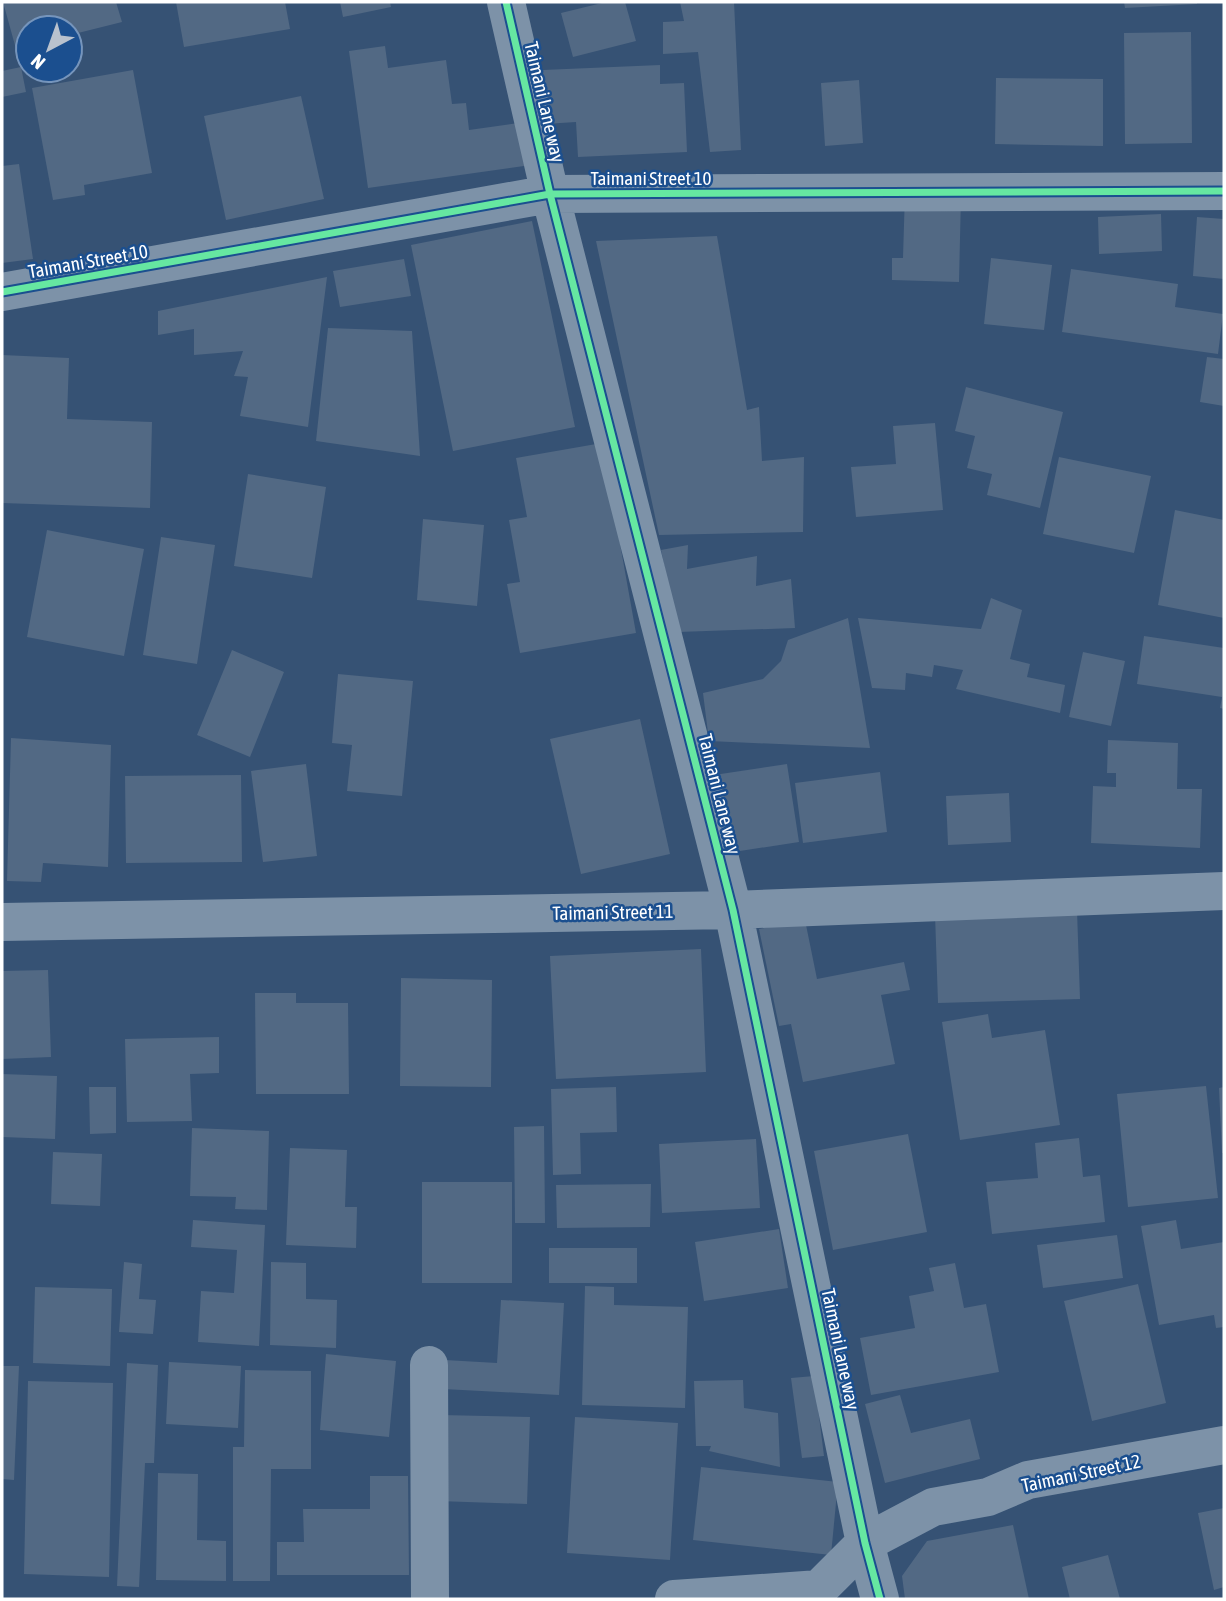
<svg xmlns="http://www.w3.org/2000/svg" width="1226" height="1601" font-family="'Asap Condensed',sans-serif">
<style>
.building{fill:#526984}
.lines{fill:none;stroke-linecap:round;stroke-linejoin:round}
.minor{stroke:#7d92a8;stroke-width:38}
.cycleway-casing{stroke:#1b4f8f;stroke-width:11}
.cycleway{stroke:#66e7a1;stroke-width:7}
.labels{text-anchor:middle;stroke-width:5;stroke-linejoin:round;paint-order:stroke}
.street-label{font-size:19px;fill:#fff;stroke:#1b4f8f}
</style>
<rect width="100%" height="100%" fill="#365274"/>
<path class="building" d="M3 2H116L122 22 70 35V28H28V46L16 49Z
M176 2H285L290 29 184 47Z
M340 2H390L391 7 343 17Z
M606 2H625L636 41 573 57 561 13Z
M680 2H734L741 150 710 152 698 52 663 54V22L684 21Z
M1124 2H1197V4L1125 8Z
M1191 32 1192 143 1125 144 1124 33Z
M385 46 388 68 446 60 452 104 466 103 469 130 525 122 531 165 368 188 349 51Z
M660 65V84L684 83 687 152 578 157 576 122 545 124 543 70Z
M21 67 26 92 2 97V71Z
M133 70 152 173 84 185 85 195 53 200 32 88Z
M996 78 1103 79V146L995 144Z
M859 80 863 143 825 146 821 83Z
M301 96 324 199 226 220 204 116Z
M19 164 33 259 2 263V166Z
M905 192 961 195 959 282 892 280V258H903Z
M1161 214 1162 251 1099 254 1098 217Z
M1197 217 1224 219V279L1193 276Z
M532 221 575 427 453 451 411 245Z
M717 236 747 410 759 407 762 461 804 457 803 532 659 535 596 241Z
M991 258 1052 265 1044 330 984 324Z
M404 259 411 296 340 307 333 271Z
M1071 269 1178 284 1175 307 1223 314 1218 354 1062 332Z
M327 277 308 427 240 416 248 377 234 376 243 351 194 355V329L158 335V311Z
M328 328 412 331 420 456 316 441Z
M2 355 69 358 67 419 152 422 150 508 2 503Z
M1207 357 1224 359V406L1200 402Z
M966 387 1063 412 1040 508 987 495 992 474 967 468 975 436 955 431Z
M935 423 943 510 856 517 851 467 896 464 893 426Z
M602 443 636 633 520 653 507 584 520 582 509 520 527 517 516 458Z
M1059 457 1151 476 1134 553 1043 534Z
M248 474 326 487 312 578 234 566Z
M1175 510 1224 520V618L1158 605Z
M423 519 484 525 477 606 417 600Z
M47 530 144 549 124 656 27 637Z
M161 537 215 545 197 664 143 655Z
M688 545 687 569 757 556 756 586 791 579 795 628 678 632 661 550Z
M991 598 1022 610 1010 659 1030 664 1027 677 1065 685 1060 713 956 689 963 670 934 665 932 677 906 673 905 690 872 688 858 618 981 629Z
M848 618 870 748 709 741 703 693 763 679 781 661 788 640Z
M1144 636 1224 648V709L1220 708 1222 697 1137 684Z
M232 650 284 672 250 757 197 735Z
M1083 652 1125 661 1111 726 1069 717Z
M338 674 413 681 402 796 347 791 352 745 332 743Z
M640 719 670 854 581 874 550 739Z
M11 738 111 745 108 867 43 863 41 882 7 881Z
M1108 740 1178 743 1177 789H1202L1200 848 1091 843 1093 786 1116 787V773H1107Z
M306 764 317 856 263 862 251 771Z
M787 764 799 842 727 853 714 775Z
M880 772 887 832 803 843 795 783Z
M241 775 242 862 126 863 125 776Z
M1009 793 1011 842 948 845 946 796Z
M1077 910 1080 999 938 1003 935 914Z
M805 920 817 979 904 962 910 990 881 995 895 1064 803 1082 791 1024 779 1026 759 929Z
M701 949 706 1072 556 1079 550 956Z
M48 970 51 1057 2 1059V971Z
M401 978 492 980 491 1087 400 1086Z
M255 993H296V1003H348L349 1094H256Z
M988 1014 992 1038 1045 1030 1060 1125 960 1140 942 1022Z
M219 1037V1073L190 1074 192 1121 127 1122 125 1039Z
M2 1074 57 1076 55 1139 2 1137Z
M1206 1086 1218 1198 1128 1207 1117 1094Z
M89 1087H116V1133L90 1134Z
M616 1087 617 1132 580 1133 581 1174 553 1175 551 1089Z
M1224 1087V1153H1222L1219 1088Z
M544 1126 545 1223H515L514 1127Z
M192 1128 269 1131 267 1210 235 1209 236 1197 190 1196Z
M908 1134 927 1232 833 1250 814 1151Z
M1079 1138 1083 1177 1100 1175 1105 1222 992 1234 986 1182 1038 1178 1035 1143Z
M756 1139 760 1208 662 1213 659 1144Z
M290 1148 347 1150 345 1207H357L356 1248 286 1245Z
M53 1152 102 1154 100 1206 51 1204Z
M422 1182H512V1283H422Z
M651 1184 650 1227 557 1228 556 1185Z
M193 1220 265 1225 259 1346 198 1342 201 1291 234 1293 237 1250 191 1247Z
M1176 1220 1181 1249 1224 1242V1327L1216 1328 1214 1315 1159 1325 1141 1226Z
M779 1229 788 1288 704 1301 695 1242Z
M1117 1235 1123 1278 1043 1288 1037 1245Z
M549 1248H637V1283H549Z
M124 1262 142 1264 139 1299 156 1300 153 1334 119 1332Z
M271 1262 306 1263V1299L337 1300 336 1348 270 1345Z
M955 1263 964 1308 986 1304 999 1372 871 1395 860 1338 915 1328 909 1296 934 1291 929 1268Z
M1138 1284 1166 1403 1092 1421 1064 1301Z
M585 1286 614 1287V1305L688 1307 685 1408 582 1405Z
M35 1287 112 1289 110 1366 33 1363Z
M501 1300 564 1303 559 1395 443 1389 445 1360 497 1363Z
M326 1354 396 1361 389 1437 320 1430Z
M169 1362 241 1366 238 1428 166 1424Z
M127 1363 158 1365 154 1463H145L139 1587 117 1586Z
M2 1366H19L14 1480 2 1479Z
M245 1370 311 1371V1469H271L270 1581H233V1447H244Z
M814 1376 824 1456 802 1458 791 1378Z
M743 1380 744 1408 778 1413 780 1467 709 1451 711 1446H696L694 1381Z
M28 1381 113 1383 109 1577 24 1574Z
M900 1395 911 1433 970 1419 980 1459 885 1483 865 1404Z
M440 1415 530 1417 527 1504 438 1501Z
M575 1417 678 1423 670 1560 567 1553Z
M701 1467 838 1482 831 1555 693 1540Z
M158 1473 198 1474 197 1540 226 1541V1581L156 1580Z
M370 1476H408L409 1575H277V1542H304L303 1509H370Z
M1224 1508V1587L1214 1590 1198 1513Z
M1013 1525 1029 1599H905L902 1576 927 1541Z
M1108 1555 1120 1599H1070L1062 1567Z"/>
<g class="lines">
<path class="minor" d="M506 2 550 194 733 910 865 1543 880 1599
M2 292 550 194 1224 191
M2 922 733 910 1224 891
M429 1365 430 1599
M674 1599 819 1589 865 1543 933 1507 988 1497 1028 1480 1224 1445"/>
<defs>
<path id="cycleway" d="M506 2 550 194 733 910 865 1543 880 1599
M2 292 550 194 1224 191"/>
</defs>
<use href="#cycleway" class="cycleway-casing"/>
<use href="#cycleway" class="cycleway"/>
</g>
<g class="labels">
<g class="street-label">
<text transform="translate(545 102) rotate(77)" y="7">Taimani Lane way</text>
<text x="651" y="185">Taimani Street 10</text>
<text transform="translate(88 261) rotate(-10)" y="7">Taimani Street 10</text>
<text transform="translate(720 794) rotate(76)" y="7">Taimani Lane way</text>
<text transform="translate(613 912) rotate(-1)" y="7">Taimani Street 11</text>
<text transform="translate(841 1349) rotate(78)" y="7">Taimani Lane way</text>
<text transform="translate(1081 1473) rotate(-12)" y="7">Taimani Street 12</text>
</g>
</g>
<rect width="1226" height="1601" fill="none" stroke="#ffffff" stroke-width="7"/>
<g transform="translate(49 49) rotate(221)"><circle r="33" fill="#1b4f8f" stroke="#7695bc" stroke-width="2"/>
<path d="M0-5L12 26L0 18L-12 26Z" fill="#b9c2ce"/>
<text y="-10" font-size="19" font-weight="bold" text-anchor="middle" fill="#ffffff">N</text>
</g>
</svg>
